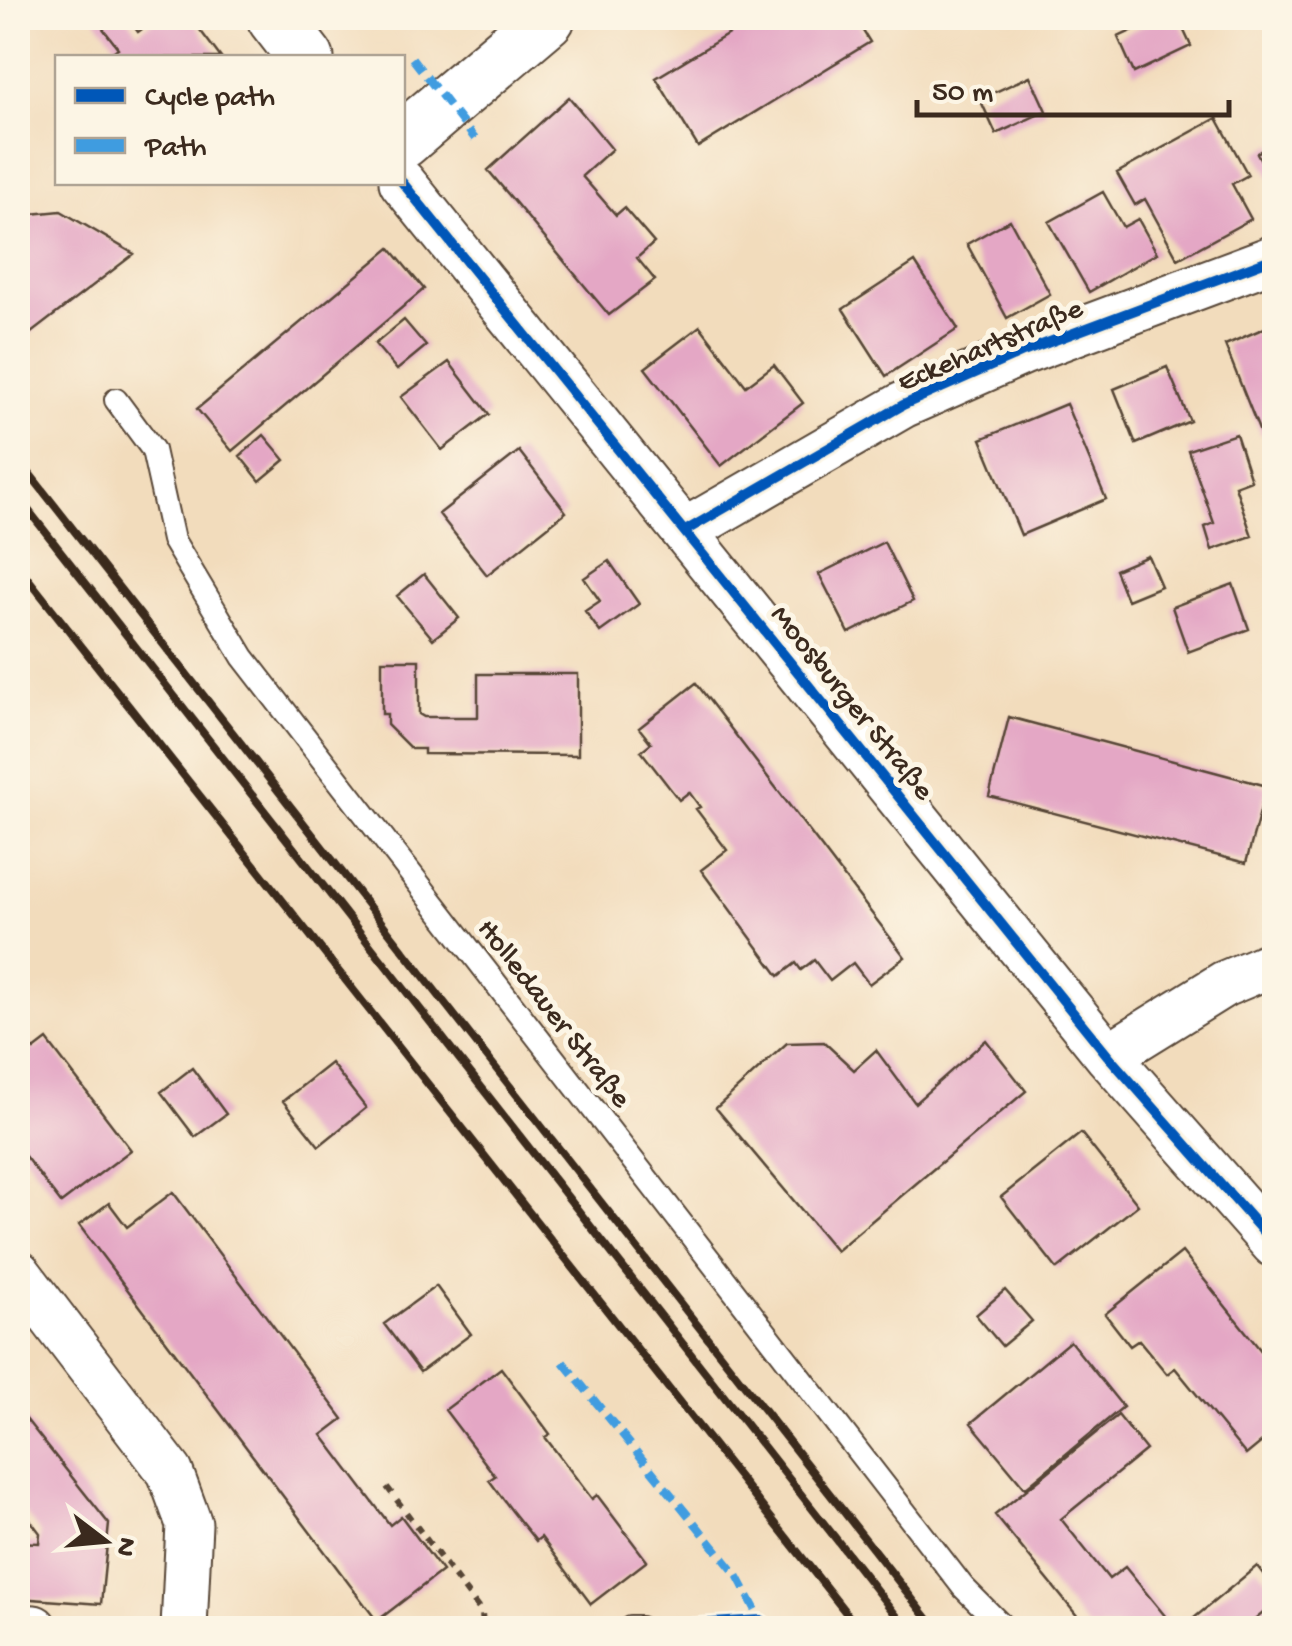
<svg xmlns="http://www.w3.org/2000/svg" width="1292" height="1646" font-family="'Gochi Hand',sans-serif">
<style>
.building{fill:#e4a7c5}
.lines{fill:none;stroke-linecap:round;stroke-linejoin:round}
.lane-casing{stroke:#564536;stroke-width:26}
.street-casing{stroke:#564536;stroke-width:49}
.secondary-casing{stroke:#564536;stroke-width:59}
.path{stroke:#564536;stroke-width:6;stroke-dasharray:8 8;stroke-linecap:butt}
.lane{stroke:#fff;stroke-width:22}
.street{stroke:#fff;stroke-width:45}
.secondary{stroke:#fff;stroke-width:55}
.rail{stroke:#3b2a1e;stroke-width:8}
.quiet{stroke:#3f9ce0;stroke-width:8;stroke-dasharray:15 8;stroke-linecap:butt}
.cycleway-casing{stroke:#fcf5e5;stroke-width:16}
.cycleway{stroke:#0057b8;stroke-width:10}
.labels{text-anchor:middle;stroke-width:10;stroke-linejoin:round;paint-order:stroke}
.street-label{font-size:30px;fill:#3b2a1e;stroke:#fcf5e5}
</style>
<rect width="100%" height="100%" fill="#fcf5e5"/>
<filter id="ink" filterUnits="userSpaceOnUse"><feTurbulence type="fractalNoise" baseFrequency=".01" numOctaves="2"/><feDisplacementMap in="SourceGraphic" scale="20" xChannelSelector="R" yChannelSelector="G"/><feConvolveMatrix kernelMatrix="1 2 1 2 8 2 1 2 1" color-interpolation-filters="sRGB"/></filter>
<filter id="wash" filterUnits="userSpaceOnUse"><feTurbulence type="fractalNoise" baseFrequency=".0048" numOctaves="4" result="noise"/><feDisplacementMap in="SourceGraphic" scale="40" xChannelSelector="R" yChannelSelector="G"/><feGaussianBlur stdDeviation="2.25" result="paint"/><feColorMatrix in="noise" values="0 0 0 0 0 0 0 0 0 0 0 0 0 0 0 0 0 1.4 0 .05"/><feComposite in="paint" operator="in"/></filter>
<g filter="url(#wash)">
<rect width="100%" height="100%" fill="#f2dcbc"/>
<g id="blocks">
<path class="building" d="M95 18H128L138 32 157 18H191L221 58H105L118 48Z
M755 18H855L870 42 698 147 656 78Z
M1159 18H1178L1191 46 1134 73 1118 37Z
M1030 76 1046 111 996 134 980 99Z
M569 97 612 149 582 176 616 215 624 208 654 243 637 258 655 280 609 315 488 170Z
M1217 118 1248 175 1232 184 1251 219 1178 259 1145 199 1135 205 1117 173Z
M1274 143V184L1257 153Z
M1103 192 1123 227 1138 219 1157 253 1089 292 1049 222Z
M61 211 134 254 18 343V224L31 214Z
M1010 220 1050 294 1007 318 967 244Z
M390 248 424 289 232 451 197 409Z
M915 262 958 329 886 376 843 309Z
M404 320 426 346 397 370 375 344Z
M1274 324V429L1261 435 1225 345Z
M700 326 746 386 774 365 803 403 721 466 645 368Z
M449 362 489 414 442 450 401 397Z
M1167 367 1190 421 1136 444 1114 389Z
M1066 404 1106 499 1021 535 981 439Z
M1236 434 1251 480 1235 486 1252 536 1212 550 1205 527 1214 523 1188 450Z
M264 435 285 460 260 481 240 456Z
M519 451 566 512 487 575 439 514Z
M884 542 913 601 849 633 819 574Z
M1148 556 1161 586 1127 600 1115 570Z
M609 561 639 604 600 632 585 611 600 601 584 578Z
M424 574 459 618 433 639 397 596Z
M1233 584 1249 629 1188 652 1172 607Z
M382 660H419V714L424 717H478V674H578V755L424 754V749H411L387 725V714H382Z
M696 683 905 957 869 984 853 963 830 981 814 960 801 970 796 963 779 976 701 870 727 850 696 809 700 807 689 792 679 800 641 751 651 743 639 728Z
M1009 717 1267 786 1246 863 989 796Z
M18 1029 34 1050 47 1040 131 1150 61 1203 18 1147Z
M986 1040 1026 1091 836 1251 716 1108 787 1043 824 1042 854 1070 876 1050 915 1103Z
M331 1063 366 1108 319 1146 283 1101Z
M192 1068 226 1114 195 1137 161 1092Z
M1081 1133 1138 1205 1057 1269 1001 1197Z
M173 1192 343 1419 322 1435 390 1525 401 1516 442 1571 377 1621 79 1225 109 1203 127 1227Z
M1182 1252 1274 1367V1432L1246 1455 1175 1368 1167 1374 1139 1340 1130 1346 1105 1314Z
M436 1286 471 1334 420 1372 384 1324Z
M1005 1290 1032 1321 1002 1346 976 1315Z
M1070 1341 1123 1407 1025 1488 971 1423Z
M501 1368 550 1434 545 1437 592 1499 597 1495 647 1561 591 1604 541 1537 536 1541 512 1511 489 1480 495 1476 445 1410Z
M18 1409 109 1524 101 1604 18 1598V1542L39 1543 40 1533 18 1504Z
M1118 1415 1146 1450 1061 1519 1109 1579 1125 1567 1166 1617 1152 1628H1087L995 1515Z
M1257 1566 1274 1588V1604L1245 1628H1182Z"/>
</g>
</g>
<g filter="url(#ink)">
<use href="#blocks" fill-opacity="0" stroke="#564536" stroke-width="2.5"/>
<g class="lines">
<defs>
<path id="lane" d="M116 400 153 450 173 540 243 657 963 1587 1004 1628
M630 1628H640"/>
<path id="street" d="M402 182 1108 1056 1274 1244
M685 531 903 405 1023 352 1274 258
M1108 1056 1224 984 1274 963
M18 1273 170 1472 189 1524 184 1628
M18 1627 34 1628"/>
<path id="secondary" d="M275 18 306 58
M402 141 547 18"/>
</defs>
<use href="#lane" class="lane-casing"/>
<use href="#street" class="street-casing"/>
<use href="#secondary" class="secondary-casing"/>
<path class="path" d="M387 1487 482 1613 483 1628"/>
<use href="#lane" class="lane"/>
<use href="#street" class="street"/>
<use href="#secondary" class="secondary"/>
<path class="rail" d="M18 459 935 1628
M18 497 906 1628
M18 566 858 1628"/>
<path class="quiet" d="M412 58 475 139
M563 1362 737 1575 761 1620"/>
<defs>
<path id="cycleway" d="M402 182 1108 1056 1274 1244
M685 531 903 405 1023 352 1274 258
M630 1628 761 1620 772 1628"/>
</defs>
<use href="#cycleway" class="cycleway-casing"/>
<use href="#cycleway" class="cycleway"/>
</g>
</g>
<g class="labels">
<g class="street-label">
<text transform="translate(989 343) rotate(-23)" y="10">Eckehartstraße</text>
<text transform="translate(854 701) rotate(51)" y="10">Moosburger Straße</text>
<text transform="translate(556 1012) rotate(52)" y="10">Holledauer Straße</text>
</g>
</g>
<rect width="1292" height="1646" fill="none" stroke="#fcf5e5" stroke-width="60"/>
<rect x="55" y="55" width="350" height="130" fill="#fcf5e5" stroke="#afa495" stroke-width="2.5"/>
<rect x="75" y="88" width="50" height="15" fill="#0057b8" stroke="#afa495" stroke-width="2.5"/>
<text x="145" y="105" font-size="30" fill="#3b2a1e">Cycle path</text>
<rect x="75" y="138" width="50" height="15" fill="#3f9ce0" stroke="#afa495" stroke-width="2.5"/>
<text x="145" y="155" font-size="30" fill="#3b2a1e">Path</text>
<g transform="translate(105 1541) rotate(106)" stroke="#fcf5e5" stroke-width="8" paint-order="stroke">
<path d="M0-8L18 38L0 25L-18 38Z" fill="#3b2a1e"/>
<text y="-15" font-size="28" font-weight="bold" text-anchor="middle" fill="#3b2a1e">N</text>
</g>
<path d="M917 100v15h312v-15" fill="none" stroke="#3b2a1e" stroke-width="5"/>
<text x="932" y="100" font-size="30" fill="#3b2a1e" stroke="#fcf5e5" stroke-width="8" paint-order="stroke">50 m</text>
</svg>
